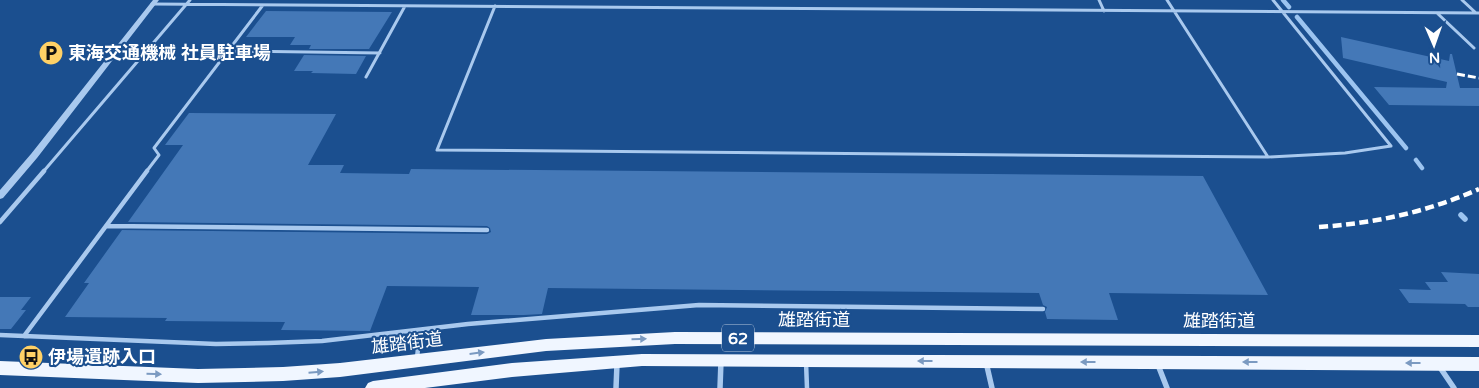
<svg xmlns="http://www.w3.org/2000/svg" width="1479" height="388" font-family="'Varela Round','Noto Sans JP',sans-serif">
<style>
.lines{fill:none;stroke-linecap:round;stroke-linejoin:round}
.stream-far1{stroke:#9cc4f0;stroke-width:4.5}
.stream{stroke:#9cc4f0;stroke-width:5.5}
.building{fill:#4478b7}
.service-far1{stroke:#a9c9ee;stroke-width:3}
.service{stroke:#a9c9ee;stroke-width:4.5}
.minor{stroke:#a9c9ee;stroke-width:5.5}
.tertiary{fill:#a9c9ee;fill-rule:evenodd}
.primary{fill:#f0f6ff;fill-rule:evenodd}
.rail-far1{stroke:#fff;stroke-width:3;stroke-dasharray:8 3;stroke-linecap:butt}
.rail{stroke:#fff;stroke-width:4.5;stroke-dasharray:9 4.5;stroke-linecap:butt}
.oneway{fill:#7b9ac1}
.labels{text-anchor:middle;stroke-width:4;stroke-linejoin:round;paint-order:stroke}
.shield{fill:#1b4f8f;stroke:#bbcadd;stroke-width:1}
.shield-label{font-size:16px;font-weight:bold;fill:#fff}
.poi-label{font-size:18px;font-weight:bold;fill:#fff;stroke:#1b4f8f;text-anchor:start}
.street-label{font-size:18px;fill:#fff;stroke:#1b4f8f}
</style>
<rect width="100%" height="100%" fill="#1b4f8f"/>
<g class="lines">
<path class="stream-far1" d="M1283 0 1289 7
M1297 17 1406 148
M1416 160 1422 168"/>
<path class="stream" d="M1461 215 1465 219"/>
</g>
<path class="building" d="M266 11 392 12 369 49H309L311 45H290L295 37H246Z
M1341 37 1449 61 1450 54H1452L1460 88H1479V106L1389 105 1374 87 1446 88 1447 82 1343 58Z
M304 55 366 56 356 74 311 73 313 71H294Z
M189 113 336 114 308 165H344L340 173 409 174 411 169 1203 176 1268 295 1109 293 1118 320 1047 319 1045 312 1047 307 1043 305 1039 293 548 288 542 314 524 315H471L479 287 387 286 370 331 281 330 285 322 165 321 167 318 65 317 89 283H84L122 230 487 234 491 232 490 228 487 226 128 222 183 145H165Z
M1441 272 1479 274V307H1468L1465 304 1409 303 1399 289 1431 290 1425 282H1448Z
M0 297H31L21 310H26L11 329H0Z"/>
<g class="lines">
<path class="service-far1" d="M1099 0 1104 11
M1167 0 1268 157
M1462 0 1476 13
M152 4 1479 13
M495 6 437 150 1268 157 1345 153 1391 146 1273 0
M1437 13 1474 48
M227 51 380 53
M366 77 405 6
M43 172 190 0
M146 172 159 155 154 148 263 5"/>
<path class="service" d="M0 222 44 171
M106 226 487 230
M0 335 216 344 268 343 322 341 468 324 699 305 1043 309
M24 336 147 171
M417 358 420 330
M806 362 807 388"/>
<path class="minor" d="M986 362 992 388
M1158 365 1167 388
M1439 366 1454 388
M616 388 617 364
M720 388 721 361"/>
<path class="tertiary" d="M153 0H159L37 158 3 198 0 199V190L31 154Z"/>
<path class="primary" d="M675 332 1479 335V347L675 344 546 351 340 377 283 381 198 383 0 375V361L198 369 283 367 340 363 546 339Z
M642 354 1479 357V371L642 366 512 377 425 388H365L368 383 373 381 512 363Z"/>
<path class="rail-far1" d="M1457 74 1479 78"/>
<path class="rail" d="M1319 227C1376 223 1427 212 1479 189"/>
</g>
<defs><path id="oneway-solid" d="M-6-.8H1V-3.2L6.5 0L1 3.2V.8H-6Z" transform="scale(1.25)"/></defs>
<g class="oneway">
<use href="#oneway-solid" transform="translate(639 339) rotate(-2)"/>
<use href="#oneway-solid" transform="translate(477 353) rotate(-7)"/>
<use href="#oneway-solid" transform="translate(925 361) rotate(-180)"/>
<use href="#oneway-solid" transform="translate(1088 362) rotate(-180)"/>
<use href="#oneway-solid" transform="translate(1250 362) rotate(-180)"/>
<use href="#oneway-solid" transform="translate(1413 363) rotate(-180)"/>
<use href="#oneway-solid" transform="translate(316 372) rotate(-5)"/>
<use href="#oneway-solid" transform="translate(154 374) rotate(2)"/>
</g>
<defs>
<symbol id="parking-disc" viewBox="-11 -11 22 22"><circle r="9.5" fill="#ffd166" stroke="#1b4f8f"/><path d="M-3.5-5.5H1a3.5 3.5 0 0 1 0 7H-1V5.5H-3.5ZM-1-3.4V-.6H.8a1.4 1.4 0 0 0 0-2.8Z" fill="#111"/></symbol>
<symbol id="bus-disc" viewBox="-11 -11 22 22"><circle r="9.5" fill="#ffd166" stroke="#1b4f8f"/><path d="M-5-6H5V4H4V6H2V4H-2V6H-4V4H-5ZM-3.5-4V0h7V-4ZM-3.5 1.2v1.5H-2V1.2ZM2 1.2v1.5H3.5V1.2Z" fill="#111"/></symbol>
</defs>
<g fill-rule="evenodd">
<use href="#parking-disc" x="37" y="39" width="28" height="28"/>
<use href="#bus-disc" x="17" y="343" width="28" height="28"/>
</g>
<g class="labels">
<rect class="shield" x="722" y="324.5" width="32" height="27" rx="4"/>
<g class="shield-label">
<text x="738" y="344">62</text>
</g>
<g class="poi-label">
<text x="68" y="59">東海交通機械 社員駐車場</text>
<text x="48" y="363">伊場遺跡入口</text>
</g>
<g class="street-label">
<text x="814" y="326">雄踏街道</text>
<text x="1219" y="327">雄踏街道</text>
<text transform="translate(407 343) rotate(-7)" y="6">雄踏街道</text>
</g>
</g>
<g transform="translate(1434 45) rotate(178)" stroke="#1b4f8f" stroke-width="4" paint-order="stroke">
<path d="M0-4L9 19L0 12L-9 19Z" fill="#ffffff"/>
<text y="-8" font-size="14" font-weight="bold" text-anchor="middle" fill="#ffffff">N</text>
</g>
</svg>
